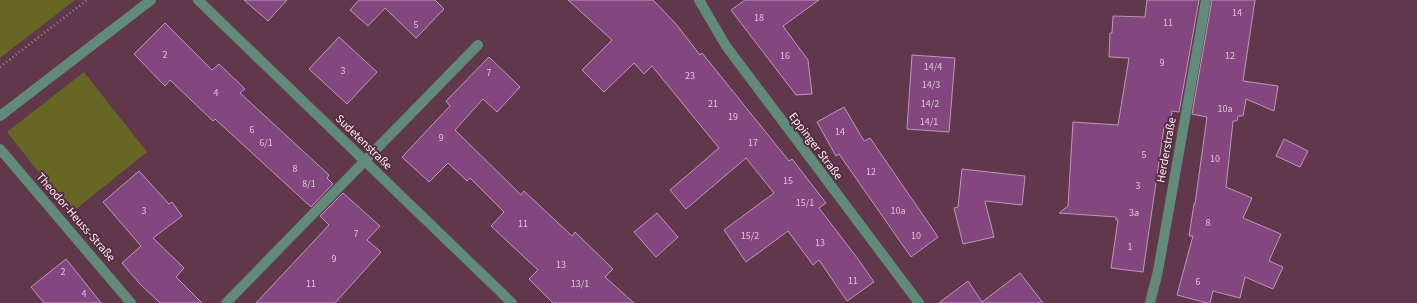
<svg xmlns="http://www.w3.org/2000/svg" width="1417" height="303" font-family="'Source Sans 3',sans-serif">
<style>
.green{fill:#666724}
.building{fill:#83467e;stroke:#be98ba}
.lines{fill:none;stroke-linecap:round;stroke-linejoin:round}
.path{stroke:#a28492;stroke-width:2.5;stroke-dasharray:1 3;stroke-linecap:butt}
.minor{stroke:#618a7b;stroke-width:10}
.labels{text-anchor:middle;stroke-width:4;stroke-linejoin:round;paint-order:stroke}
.number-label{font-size:10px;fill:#dfc4d7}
.street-label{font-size:12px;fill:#feeef5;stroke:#552d40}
</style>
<rect width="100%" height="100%" fill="#60374b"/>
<path class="green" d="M0 0H75L0 58Z
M84 72 147 152 71 213 7 132Z"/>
<path class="building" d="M244 0H287L268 21Z
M359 0H435L444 9 416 38 385 8 368 26 350 10Z
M568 0H653L676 24 700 55 702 53 789 161 792 159 826 203 819 208 858 259 874 282 847 301 819 260 813 265 788 231 746 262 724 230 774 193 746 158 686 209 670 190 719 148 652 66 644 74 634 63 604 92 582 70 612 40Z
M745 0H819L783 26 808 60 812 94 796 95 731 10Z
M1147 0H1199L1179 112 1172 111 1169 128 1164 127 1143 272 1111 268 1118 220H1116V217L1059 213 1068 206 1073 122 1118 125 1129 58 1109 57 1110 33H1112L1113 16 1145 17Z
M1212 0H1255L1243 81 1278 86 1274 111 1246 99 1243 116H1238L1237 121H1233L1226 187 1252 198 1243 218 1281 234 1269 261 1283 267 1273 289 1245 277 1240 298 1213 291 1210 303H1207L1177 295 1193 236H1189L1194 204H1195L1207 117 1192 114Z
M165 23 212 70 219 64 245 89 240 93 329 175 327 178 333 184 311 207 215 119 213 121 170 80 165 86 134 54Z
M339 37 377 72 347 104 309 69Z
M912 55 955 58 949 132 907 129Z
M489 57 520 87 497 112 483 99 455 130 521 195 524 191 572 236 575 232 613 269 605 277 634 303H553L529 279 538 270 491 226 504 212 470 178 467 181 448 163 429 182 402 157 450 106 446 101Z
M844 107 864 141 870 138 938 237 911 257 839 154 836 156 817 122Z
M1284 139 1308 151 1300 167 1276 156Z
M962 169 1025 176 1022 205 985 201 994 237 963 244 954 208 958 207Z
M139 171 169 204 172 202 182 216 153 238 184 268 176 277 202 303H160L140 284 122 263 141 246 103 202Z
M343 193 380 226 367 240 381 252 335 303H256L329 225 320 216Z
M657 213 678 237 656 257 634 232Z
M66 259 86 284 101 303H44L31 287Z
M1020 273 1043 303H939L968 281 982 302Z"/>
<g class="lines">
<path class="path" d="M0 67 87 0"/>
<path class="minor" d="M198 0 512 303
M699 0 726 46 919 303
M0 116 151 0
M0 149 131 303
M226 303 478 45
M1150 303 1158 271 1206 0"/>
</g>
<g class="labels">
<g class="number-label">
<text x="1237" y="16">14</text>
<text x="759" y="21">18</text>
<text x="1168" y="26">11</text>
<text x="416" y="28">5</text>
<text x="165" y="58">2</text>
<text x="785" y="59">16</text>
<text x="1230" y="59">12</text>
<text x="1162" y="66">9</text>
<text x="933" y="70">14/4</text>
<text x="343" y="74">3</text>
<text x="489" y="76">7</text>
<text x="690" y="79">23</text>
<text x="931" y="88">14/3</text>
<text x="216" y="96">4</text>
<text x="713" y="107">21</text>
<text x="930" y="107">14/2</text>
<text x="1225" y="112">10a</text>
<text x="733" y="120">19</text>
<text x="929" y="125">14/1</text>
<text x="252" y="133">6</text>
<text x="840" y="135">14</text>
<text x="441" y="141">9</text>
<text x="266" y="146">6/1</text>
<text x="753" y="146">17</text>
<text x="1144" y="158">5</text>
<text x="1215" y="162">10</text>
<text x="295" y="172">8</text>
<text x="871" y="175">12</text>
<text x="788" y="184">15</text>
<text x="309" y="187">8/1</text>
<text x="1138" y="189">3</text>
<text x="805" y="206">15/1</text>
<text x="144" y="214">3</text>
<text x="898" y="214">10a</text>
<text x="1134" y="216">3a</text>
<text x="1208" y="226">8</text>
<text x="523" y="227">11</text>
<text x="356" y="237">7</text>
<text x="750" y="239">15/2</text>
<text x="916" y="239">10</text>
<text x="820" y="246">13</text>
<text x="1130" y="250">1</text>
<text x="334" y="262">9</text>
<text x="561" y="268">13</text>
<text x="63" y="275">2</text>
<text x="853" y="284">11</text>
<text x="1198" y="285">6</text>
<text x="311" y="287">11</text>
<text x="580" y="287">13/1</text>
<text x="84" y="297">4</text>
</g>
<g class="street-label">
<text transform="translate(364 142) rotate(44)" y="4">Sudetenstraße</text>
<text transform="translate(816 146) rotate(53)" y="4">Eppinger Straße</text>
<text transform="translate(1166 150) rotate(-80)" y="4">Herderstraße</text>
<text transform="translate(76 217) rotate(49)" y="4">Theodor-Heuss-Straße</text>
</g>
</g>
</svg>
